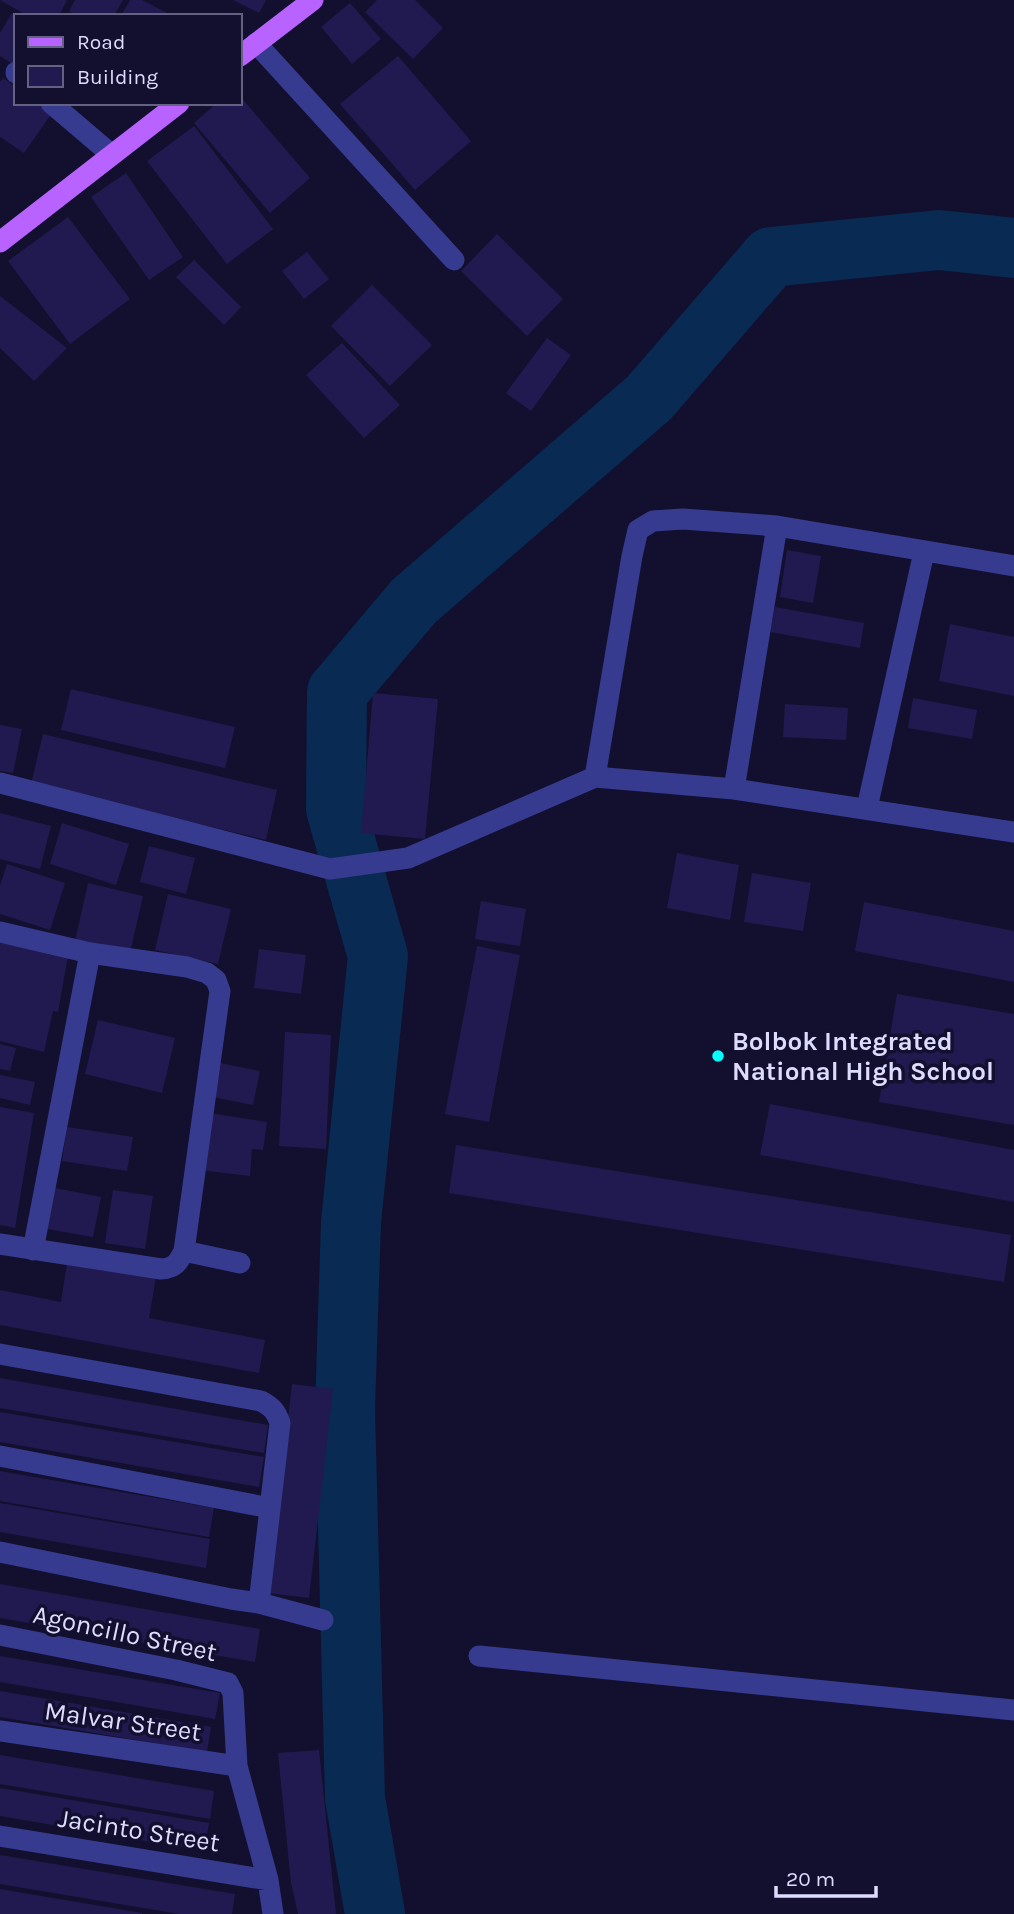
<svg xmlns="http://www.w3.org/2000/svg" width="1014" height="1914" font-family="Karla,sans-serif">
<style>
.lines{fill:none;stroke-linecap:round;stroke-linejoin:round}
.river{stroke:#092a53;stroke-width:60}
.building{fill:#211a50}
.minor{stroke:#373b90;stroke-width:21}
.major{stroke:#b863ff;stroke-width:21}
.poi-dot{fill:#08fbff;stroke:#12102e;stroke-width:2.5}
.labels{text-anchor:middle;stroke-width:7;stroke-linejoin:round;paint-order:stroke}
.poi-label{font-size:26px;font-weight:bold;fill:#dddcff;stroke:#12102e;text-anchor:start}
.street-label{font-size:26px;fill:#dddcff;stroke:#12102e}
</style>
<rect width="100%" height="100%" fill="#12102e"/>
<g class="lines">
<path class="river" d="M375 1914 355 1798 345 1409 351 1222 378 956 336 809 337 692 414 601 649 398 771 257 939 240 1014 248"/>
</g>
<path class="building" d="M0 0H67L59 16H28Z
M75 0H123L114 16H77L69 11Z
M130 0H142L173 16H121Z
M233 0H266L259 13Z
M377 0H415L443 28 413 59 365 12Z
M350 3 381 39 352 64 321 27Z
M12 13 16 16V66L0 56V33Z
M398 56 471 141 415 190 340 104Z
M3 78 16 87V103H38L52 113 24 153 0 137V82Z
M240 96 310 178 270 213 194 123 217 103H240Z
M194 126 273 229 227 264 147 161Z
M126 173 183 257 149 280 91 197Z
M68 217 130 299 70 344 8 261Z
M497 234 563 299 527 336 461 271Z
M307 252 329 279 304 299 282 271Z
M194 260 241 307 224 325 176 277Z
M372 285 432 345 390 386 331 326Z
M0 296 67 348 34 381 0 348Z
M547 338 571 355 531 411 506 393Z
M342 343 400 405 364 438 306 375Z
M787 550 821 556 813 603 780 597Z
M775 607 864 623 860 648 770 632Z
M950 624 1014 637V696L939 681Z
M71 689 235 727 225 768 61 730Z
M373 693 438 699 425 839 361 833Z
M913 698 977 710 972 739 908 728Z
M785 704 848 708 846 740 783 737Z
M0 725 22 729 13 773 0 771Z
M43 734 277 790 266 840 31 784Z
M0 813 51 826 40 869 0 859Z
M62 823 129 844 116 885 50 864Z
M149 846 195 858 186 894 140 882Z
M677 853 739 865 730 920 667 908Z
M7 864 65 883 50 930 0 914V886Z
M752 873 811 883 803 931 744 922Z
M88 883 143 896 130 953 75 941Z
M168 894 231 909 218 964 155 950Z
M481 901 526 909 520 946 475 939Z
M864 902 1014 931V982L855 951Z
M0 943 68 956 58 1012 53 1011 44 1052 0 1041Z
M477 946 520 955 489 1122 445 1114Z
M259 949 306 955 301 994 254 988Z
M897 994 1014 1014V1125L879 1102Z
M98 1020 175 1038 162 1093 85 1074Z
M285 1032 331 1035 326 1149 279 1146Z
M0 1044 16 1048 10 1071 0 1069Z
M210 1061 260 1071 253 1105 203 1095Z
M0 1075 35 1082 30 1105 0 1098Z
M770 1104 1014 1150V1202L760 1155Z
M0 1107 34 1113 15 1228 0 1225Z
M210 1113 267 1122 263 1150 252 1149 250 1176 200 1170Z
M67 1127 133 1137 127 1171 62 1161Z
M456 1145 1011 1235 1004 1282 449 1193Z
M55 1188 101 1197 93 1237 47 1229Z
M113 1190 153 1196 145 1249 105 1243Z
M68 1257 157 1271 149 1318 265 1340 259 1373 0 1325V1290L61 1302Z
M0 1378 268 1425 264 1453 0 1408Z
M292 1384 333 1389 309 1598 268 1593Z
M0 1412 264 1457 259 1487 0 1442Z
M0 1471 214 1508 209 1537 0 1501Z
M0 1503 210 1539 206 1568 0 1532Z
M0 1584 260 1629 255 1662 0 1618Z
M0 1656 220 1693 215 1719 0 1682Z
M0 1691 211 1727 207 1752 0 1717Z
M319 1750 336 1914H298L291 1883 278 1753Z
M0 1755 214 1791 210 1819 0 1784Z
M0 1788 209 1823 204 1851 0 1816Z
M0 1855 235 1894 232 1914H179L0 1884Z
M0 1889 142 1913V1914H0Z"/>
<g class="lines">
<path class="minor" d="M256 43 454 260
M16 72V73
M51 103 112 155
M595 777 632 556 638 530 653 521 683 519 777 526 1014 566
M0 783 330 869 408 858 595 777 734 789 1014 832
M734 789 777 526
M867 808 924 552
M0 932 90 953 187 967 207 973 216 980 220 991 184 1251C178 1263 175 1268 161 1269L0 1244
M33 1250 90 953
M184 1251 240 1263
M0 1354 261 1401C272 1407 276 1411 280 1423L259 1603
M0 1456 270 1508
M0 1552 231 1599 259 1603 323 1620
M0 1635 176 1670 228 1683 233 1693 237 1766 268 1880 273 1914
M479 1656 1014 1710
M0 1731 237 1766
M0 1836 268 1880"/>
<path class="major" d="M240 56 313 0
M0 242 179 103"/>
</g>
<circle class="poi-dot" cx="718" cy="1056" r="7"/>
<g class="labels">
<g class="poi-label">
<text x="732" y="1050">Bolbok Integrated<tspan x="732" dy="30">National High School</tspan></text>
</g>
<g class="street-label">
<text transform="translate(125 1633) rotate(12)" y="9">Agoncillo Street</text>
<text transform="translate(123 1721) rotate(8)" y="9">Malvar Street</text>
<text transform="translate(139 1830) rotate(9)" y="9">Jacinto Street</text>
</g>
</g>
<rect x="14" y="14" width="228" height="91" fill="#12102e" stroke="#636282" stroke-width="2"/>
<rect x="28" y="37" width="35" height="10" fill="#b863ff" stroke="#636282" stroke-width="2"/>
<text x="77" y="49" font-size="21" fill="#dddcff">Road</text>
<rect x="28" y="66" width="35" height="21" fill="#211a50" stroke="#636282" stroke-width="2"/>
<text x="77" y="84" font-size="21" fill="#dddcff">Building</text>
<path d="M776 1886v10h100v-10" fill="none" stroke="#dddcff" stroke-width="3.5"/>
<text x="786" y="1886" font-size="21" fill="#dddcff" stroke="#12102e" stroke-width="5" paint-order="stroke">20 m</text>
</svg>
